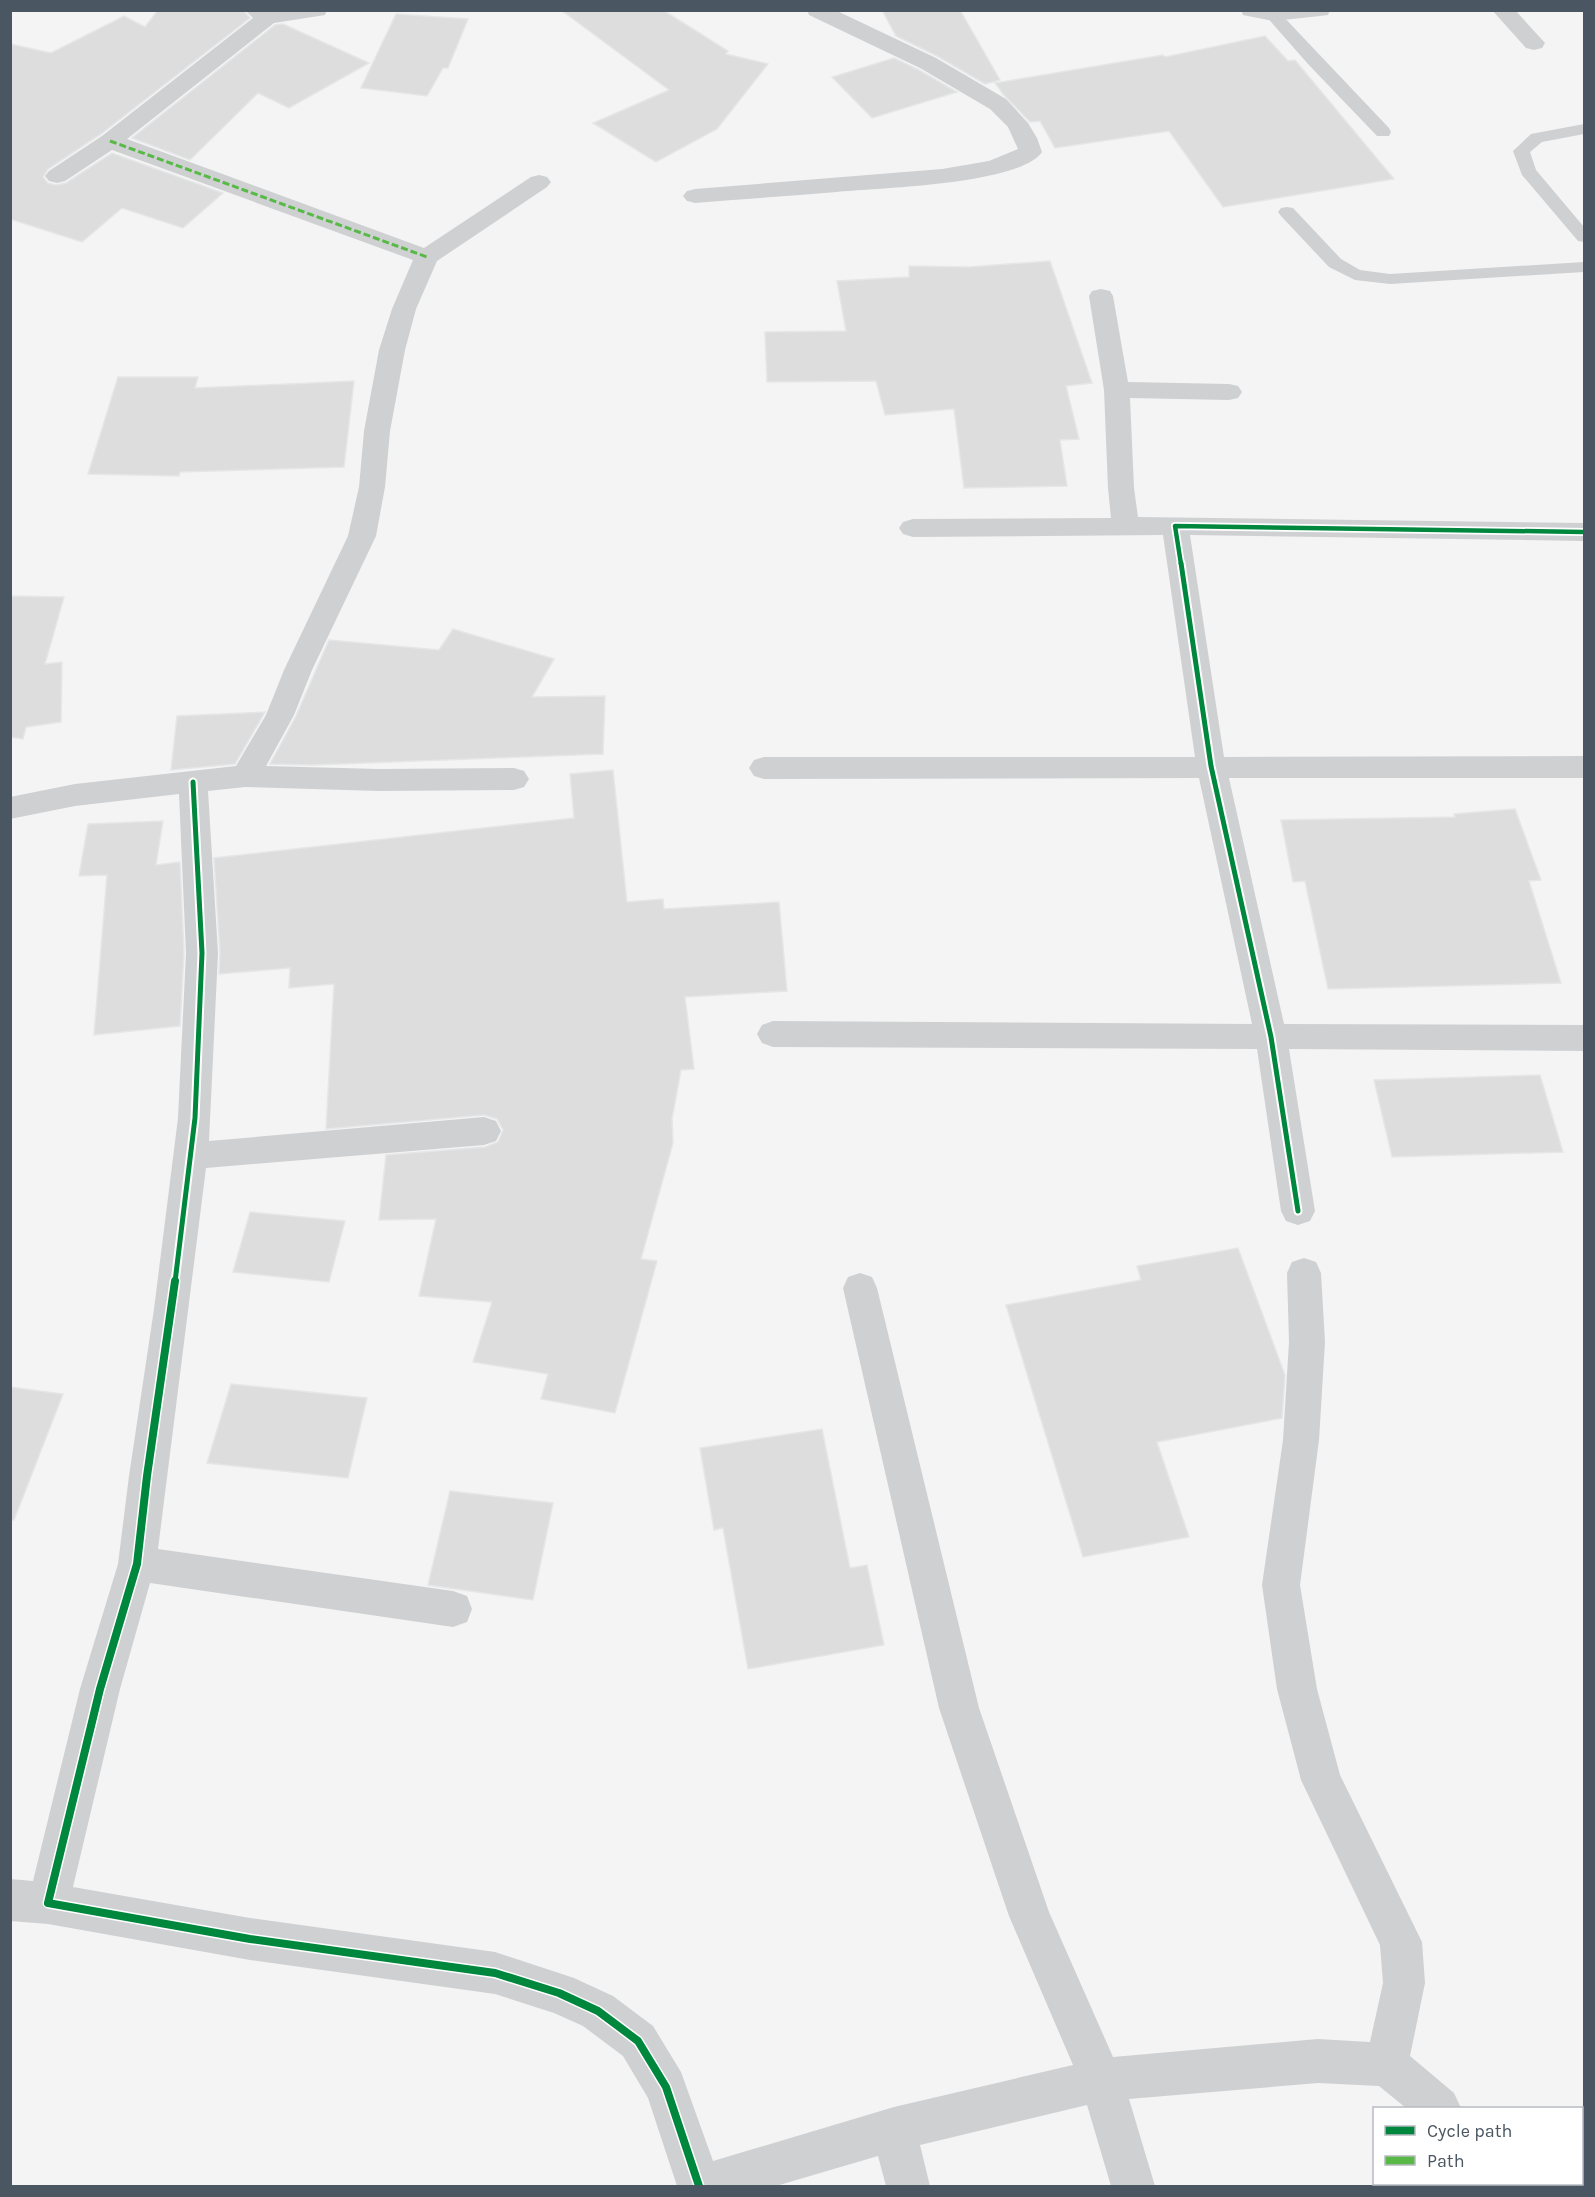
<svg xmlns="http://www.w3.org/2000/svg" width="1595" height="2197" font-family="Karla,sans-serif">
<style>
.building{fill:#ddddde;stroke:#e5e6e7;stroke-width:1.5}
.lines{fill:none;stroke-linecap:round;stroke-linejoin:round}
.lane{fill:#ced0d2;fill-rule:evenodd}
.street{fill:#ced0d2;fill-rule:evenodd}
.quiet{stroke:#58b947;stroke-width:3;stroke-dasharray:7 3;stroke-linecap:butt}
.cycleway-far2-casing{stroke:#fff;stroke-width:8}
.cycleway-far1-casing{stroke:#fff;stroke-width:9}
.cycleway-casing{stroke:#fff;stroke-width:11}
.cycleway-far2{stroke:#00873e;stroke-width:4.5}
.cycleway-far1{stroke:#00873e;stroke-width:5}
.cycleway{stroke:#00873e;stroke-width:8}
</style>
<rect width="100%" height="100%" fill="#f4f4f4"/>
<path class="building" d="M158 10H243L250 18 101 134 48 169 43 177 48 183 56 185 66 183 112 153 223 193 183 228 122 208 82 242 10 219V44L51 53 124 16 145 27Z
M561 10H663L728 51 726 54 768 64 717 129 656 162 593 123 669 90Z
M882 10H960L1000 80 985 84 937 56 896 36Z
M396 14 468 19 448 68H443L427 96 361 88Z
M283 24 369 63 289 108 258 93 190 160 132 138 275 25Z
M1265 36 1288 61 1295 60 1394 179 1223 207 1169 131 1055 148 1040 121 1030 122 1003 94 995 83 1163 55 1165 57Z
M894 58 919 70 957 92 872 118 832 77Z
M1050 261 1092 383 1066 386 1079 439 1060 440 1067 486 964 488 954 409 885 415 876 381 767 382 765 332 846 331 837 281 909 277V266L969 267Z
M118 377H198L195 388 354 381 344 467 180 472 179 476 88 474Z
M10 596 64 597 45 664 62 662 61 722 26 727 23 739 10 737Z
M453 629 554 659 532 697 605 696 603 754 312 765 270 764 296 716 329 640 439 650Z
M265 712 235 764 171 770 177 716Z
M613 770 627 902 663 899 664 909 779 902 787 991 685 997 694 1069 681 1070 672 1119 673 1143 641 1259 657 1261 615 1413 541 1399 548 1374 473 1362 492 1302 419 1296 436 1219 379 1220 386 1155 485 1147 498 1142 503 1130 497 1119 484 1115 326 1129 334 984 289 988 290 968 219 974 220 953 214 858 574 818 570 774Z
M1515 809 1541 880 1529 881 1561 983 1328 989 1305 881 1293 882 1281 820 1455 817 1454 814Z
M163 821 156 865 180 862 184 953 180 1026 94 1035 107 875 79 876 88 824Z
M1540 1075 1563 1152 1392 1157 1374 1080Z
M250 1212 345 1221 329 1282 233 1272Z
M1238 1248 1285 1375 1282 1418 1157 1442 1189 1537 1083 1557 1006 1305 1141 1280 1137 1266Z
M231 1384 367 1398 348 1478 207 1463Z
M10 1387 63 1394 14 1520H10Z
M822 1429 850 1568 867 1565 884 1645 748 1669 723 1528 714 1530 700 1448Z
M450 1491 553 1503 533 1600 428 1585Z"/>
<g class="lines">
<path class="lane" d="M1274 10 1279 12 1389 128 1391 132 1389 136H1377L1308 64 1265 15 1267 12Z
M1584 124V134L1542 142 1530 152 1536 170 1584 227V242L1578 241 1522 175 1513 151 1531 134Z
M1287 207 1293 208 1341 259 1360 270 1390 274 1584 262V272L1390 284 1355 280 1329 267 1281 216 1278 212 1281 208Z"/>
<path class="street" d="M245 10H327L325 15 274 23 127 139 424 248 531 177 539 175 547 177 551 182 547 187 437 261 416 309 405 350 390 431 385 487 376 536 312 670 294 715 266 766 379 769 514 768 524 771 529 779 524 787 514 790 379 791 245 787 208 791 218 953 209 1141 484 1117 496 1121 501 1131 496 1141 484 1145 206 1168 158 1549 453 1591 467 1596 472 1609 467 1622 453 1627 150 1583 120 1689 73 1887 250 1918 495 1952 574 1978 613 1996 653 2026 681 2072 713 2161 894 2107 1073 2065 1009 1916 939 1708 843 1288 848 1277 860 1273 872 1277 877 1288 979 1708 1049 1912 1113 2057 1318 2039 1370 2042 1383 1983 1380 1945 1301 1780 1277 1689 1262 1585 1283 1440 1289 1342 1287 1273 1292 1262 1304 1258 1316 1262 1321 1273 1325 1342 1319 1440 1300 1585 1317 1689 1340 1775 1422 1942 1425 1983 1410 2056 1454 2093 1461 2108H1406L1379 2086 1318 2083 1129 2099 1155 2186H1111L1087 2105 920 2145 930 2186H886L878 2156 776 2186H677L648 2098 623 2056 583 2026 554 2013 495 1994 250 1960 48 1924 10 1921V1879L33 1881 80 1689 118 1564 129 1476 154 1309 178 1118 186 953 179 794 75 806 10 819V797L75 784 236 766 266 715 284 670 348 536 359 487 364 431 379 350 392 309 413 260 112 150 65 181 57 183 49 181 45 176 49 171 102 136 253 18Z
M807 10H835L936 58 1006 99 1028 123 1037 138 1042 152C1019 185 878 188 837 192 790 196 742 199 695 203L687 201 683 196 687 191 695 189 942 169 989 161 1018 149 1008 127 990 109 920 68 809 15Z
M1241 10H1330L1328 15 1320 16 1273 21 1243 15Z
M1492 10H1515L1545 43 1542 48 1534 50 1526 48Z
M1101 289 1110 291 1113 296 1128 382 1229 384 1238 386 1242 392 1238 398 1229 400 1130 398 1134 488 1138 517 1584 523V541L1190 535 1224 757 1584 756V778H1229L1284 1024 1584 1025V1051L1289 1049 1315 1211 1310 1221 1298 1225 1286 1221 1281 1211 1257 1049 773 1047 762 1043 757 1034 762 1025 773 1021 1252 1024 1199 778 764 779 754 776 749 768 754 760 764 757H1195L1163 535 913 537 903 534 899 528 903 522 913 519 1111 518 1108 488 1104 390 1089 296 1092 291Z
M1506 2184H1552L1553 2186H1507Z"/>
<path class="quiet" d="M110 141 427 257"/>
<defs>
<path id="cycleway-far2" d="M1181 564 1175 526 1584 532"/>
<path id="cycleway-far1" d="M1181 563 1211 766 1271 1037 1298 1211
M175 1282 195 1118 202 953 193 782"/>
<path id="cycleway" d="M175 1281 147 1476 137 1564 100 1689 48 1903 250 1939 495 1973 559 1993 598 2011 638 2041 666 2087 699 2186"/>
</defs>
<use href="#cycleway-far2" class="cycleway-far2-casing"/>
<use href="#cycleway-far1" class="cycleway-far1-casing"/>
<use href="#cycleway" class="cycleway-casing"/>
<use href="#cycleway-far2" class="cycleway-far2"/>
<use href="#cycleway-far1" class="cycleway-far1"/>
<use href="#cycleway" class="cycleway"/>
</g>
<rect width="1595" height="2197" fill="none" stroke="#4a5661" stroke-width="24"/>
<rect x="1373" y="2107" width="210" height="78" fill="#ffffff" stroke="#b7bbc0" stroke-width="1.5"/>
<rect x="1385" y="2126" width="30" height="9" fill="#00873e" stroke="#b7bbc0" stroke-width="1.5"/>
<text x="1427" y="2137" font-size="18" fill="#4a5661">Cycle path</text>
<rect x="1385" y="2156" width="30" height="9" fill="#58b947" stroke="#b7bbc0" stroke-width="1.5"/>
<text x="1427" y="2167" font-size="18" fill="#4a5661">Path</text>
</svg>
